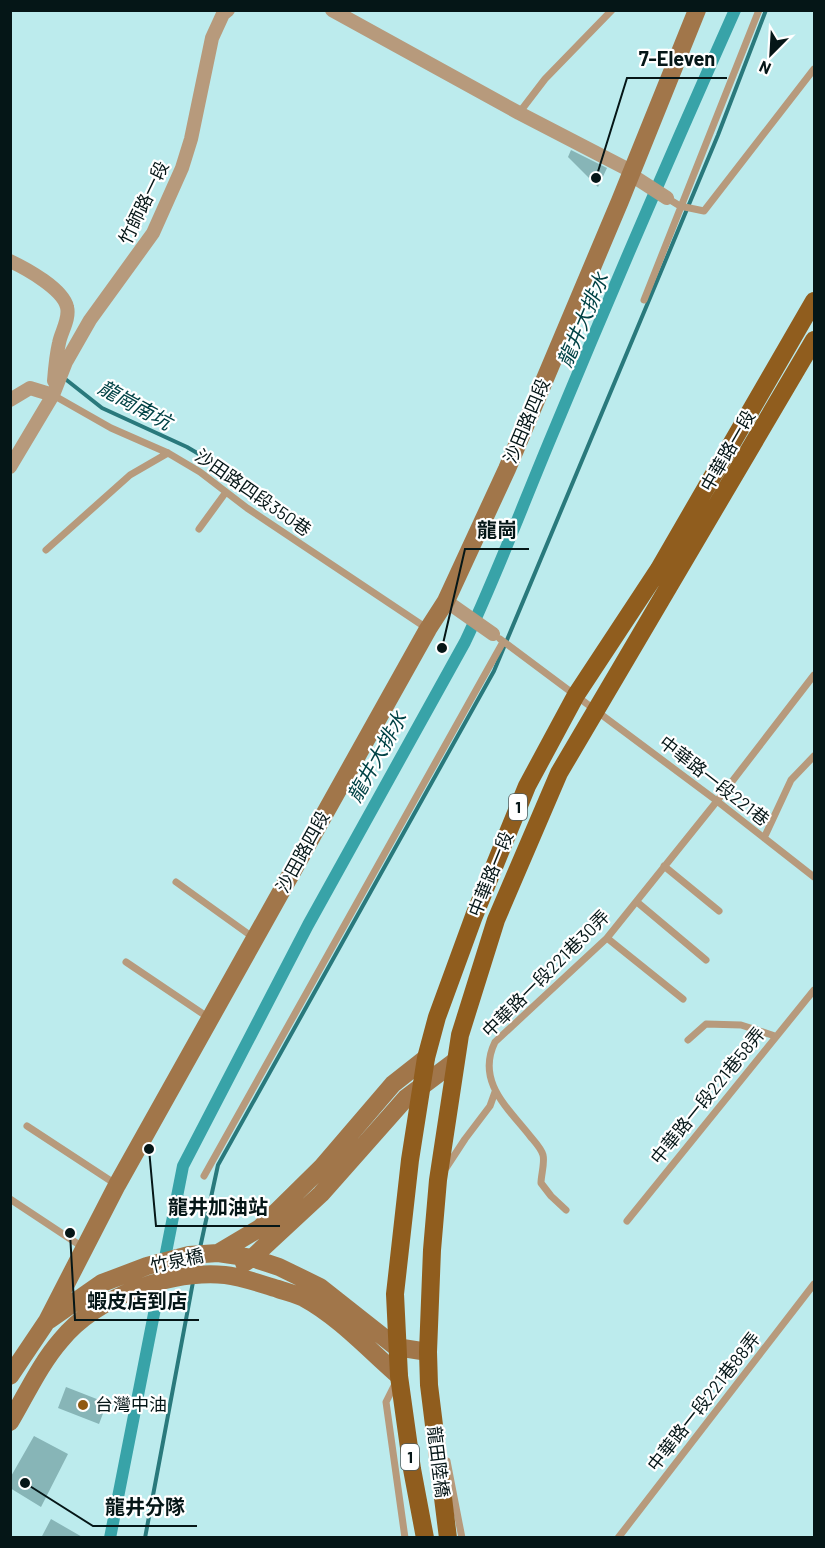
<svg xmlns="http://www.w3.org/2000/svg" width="825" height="1548" font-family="Barlow,'Noto Sans TC',sans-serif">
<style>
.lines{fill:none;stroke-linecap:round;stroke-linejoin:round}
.stream{stroke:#29797c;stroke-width:4}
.canal{stroke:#38a3a8;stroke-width:12}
.building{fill:#87b5b7}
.lane{stroke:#b79a7c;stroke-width:7}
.street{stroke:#b79a7c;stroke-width:14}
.secondary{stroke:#a1764a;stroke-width:18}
.primary{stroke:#905d1e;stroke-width:18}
.poi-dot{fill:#90590f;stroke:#fff;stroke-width:2}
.labels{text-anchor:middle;stroke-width:4.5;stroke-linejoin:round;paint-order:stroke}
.shield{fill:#fff;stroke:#505c5d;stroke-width:1.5}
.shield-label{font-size:16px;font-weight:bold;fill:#051617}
.street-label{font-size:18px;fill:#051617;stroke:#fff}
.poi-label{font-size:18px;fill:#051617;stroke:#fff;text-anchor:start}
.water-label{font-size:20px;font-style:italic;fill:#004245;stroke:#fff}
.leader{fill:none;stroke:#051617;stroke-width:2}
.callout-dot{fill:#051617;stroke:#fff;stroke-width:2}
.callout-label{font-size:20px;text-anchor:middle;font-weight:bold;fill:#051617;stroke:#fff;stroke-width:4.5;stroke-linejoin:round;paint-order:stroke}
</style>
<rect width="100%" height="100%" fill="#bcebed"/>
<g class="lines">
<path class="stream" d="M64 378 102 408 187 447 214 463
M200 1248 218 1165 494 671 718 135 766 10
M145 1538 193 1282"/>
<path class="canal" d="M110 1538 183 1166 308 925 465 642C498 572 525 499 555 428 613 288 673 149 735 10"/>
</g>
<path class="building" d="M571 150 607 168 598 187 568 157Z
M66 1387 107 1403 99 1424 58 1408Z
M34 1436 68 1454 41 1507 10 1488V1478Z
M51 1519 84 1538H41Z"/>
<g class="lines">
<path class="lane" d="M519 113 545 79 612 10
M667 198 680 206 704 211 814 69
M644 300 759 10
M53 395 111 428 168 453 200 472 247 508 428 629
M199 529 226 492
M46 550 130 475 168 453
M500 639 717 801 814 877
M764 838 791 780 814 756
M664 866 719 911
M176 882 254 938
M637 902 706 960
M607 938 683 999
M126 962 209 1018
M688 1040 706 1024 741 1025 775 1036
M27 1126 117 1185
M446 1168 465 1139 490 1106 495 1092
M204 1176 503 642
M10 1199 84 1248
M566 1210 551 1196 541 1183C541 1175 545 1163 543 1155 541 1148 534 1141 530 1136 507 1107 476 1081 495 1042L607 938 717 801 814 675
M627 1221 814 990
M395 1384 386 1402 405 1538
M447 1461 462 1538
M618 1538 814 1284"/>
<path class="street" d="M332 10 519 113 631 171 636 178 667 198
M10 261C27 269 63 289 67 307 70 319 61 332 59 343 56 356 55 368 54 381
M10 400 30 388 53 395
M10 467 53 395 66 362 90 320 153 233 182 168 191 139 212 38 223 14 228 10
M446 601 493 634"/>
<path class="secondary" d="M218 1253 260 1228 321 1168 393 1084 426 1058
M244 1263 252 1258 321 1194 406 1098 454 1062
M49 1320 102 1283 147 1266 189 1255 218 1253 252 1258 279 1267 320 1287 396 1347 428 1352
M10 1376 47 1321 117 1185 428 629 446 601 507 469 620 201 697 10
M10 1422C26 1395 40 1364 61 1340 96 1297 170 1270 225 1275 243 1277 261 1284 278 1289 286 1292 296 1294 304 1298 339 1317 369 1350 399 1376"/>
<path class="primary" d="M425 1538 412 1469 399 1376 395 1294 410 1160 426 1058 437 1017 474 916 527 786 576 695 659 569 814 301
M448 1538 429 1385 428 1352 432 1250 438 1180 460 1035 496 920 559 773 814 340"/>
</g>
<circle class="poi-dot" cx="83" cy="1405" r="6"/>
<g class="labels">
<g class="shield">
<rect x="509" y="794" width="18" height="26" rx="4.5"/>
<rect x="401" y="1444" width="18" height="26" rx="4.5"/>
</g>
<g class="shield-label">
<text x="518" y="813">1</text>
<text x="410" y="1463">1</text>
</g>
<g class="street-label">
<text transform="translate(144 203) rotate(-64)" y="6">竹師路一段</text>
<text transform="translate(527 421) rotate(-67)" y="6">沙田路四段</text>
<text transform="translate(728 451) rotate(-60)" y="6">中華路一段</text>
<text transform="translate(253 493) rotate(35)" y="6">沙田路四段350巷</text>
<text transform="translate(714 781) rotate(38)" y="6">中華路一段221巷</text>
<text transform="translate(303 852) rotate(-61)" y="6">沙田路四段</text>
<text transform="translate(491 874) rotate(-68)" y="6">中華路一段</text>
<text transform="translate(546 974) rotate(-45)" y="6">中華路一段221巷30弄</text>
<text transform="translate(708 1096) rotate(-51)" y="6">中華路一段221巷58弄</text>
<text transform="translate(177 1261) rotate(-12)" y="6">竹泉橋</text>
<text transform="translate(704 1402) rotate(-52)" y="6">中華路一段221巷88弄</text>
<text transform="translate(438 1462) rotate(83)" y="6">龍田陸橋</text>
</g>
<g class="poi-label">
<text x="95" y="1411">台灣中油</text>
</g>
<g class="water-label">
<text transform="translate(583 320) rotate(-67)" y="7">龍井大排水</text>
<text transform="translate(135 405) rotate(29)" y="7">龍崗南坑</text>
<text transform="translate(377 757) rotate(-61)" y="7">龍井大排水</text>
</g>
</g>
<path class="leader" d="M596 178L627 78H727M442 648L465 549H529M149 1149L156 1226H280M70 1233L75 1320H199M25 1483L93 1526H197"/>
<g class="callout-dot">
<circle cx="596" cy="178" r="6"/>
<circle cx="442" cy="648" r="6"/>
<circle cx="149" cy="1149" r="6"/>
<circle cx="70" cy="1233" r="6"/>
<circle cx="25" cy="1483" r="6"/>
</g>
<g class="callout-label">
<text x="677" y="66">7-Eleven</text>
<text x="497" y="537">龍崗</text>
<text x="218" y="1214">龍井加油站</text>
<text x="137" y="1308">蝦皮店到店</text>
<text x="145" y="1514">龍井分隊</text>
</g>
<rect width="825" height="1548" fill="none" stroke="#051617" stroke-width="24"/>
<g transform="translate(771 54) rotate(204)" stroke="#ffffff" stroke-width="4.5" paint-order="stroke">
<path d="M0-4.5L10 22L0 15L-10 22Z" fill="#051617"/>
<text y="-9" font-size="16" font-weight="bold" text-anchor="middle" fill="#051617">N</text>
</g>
</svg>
